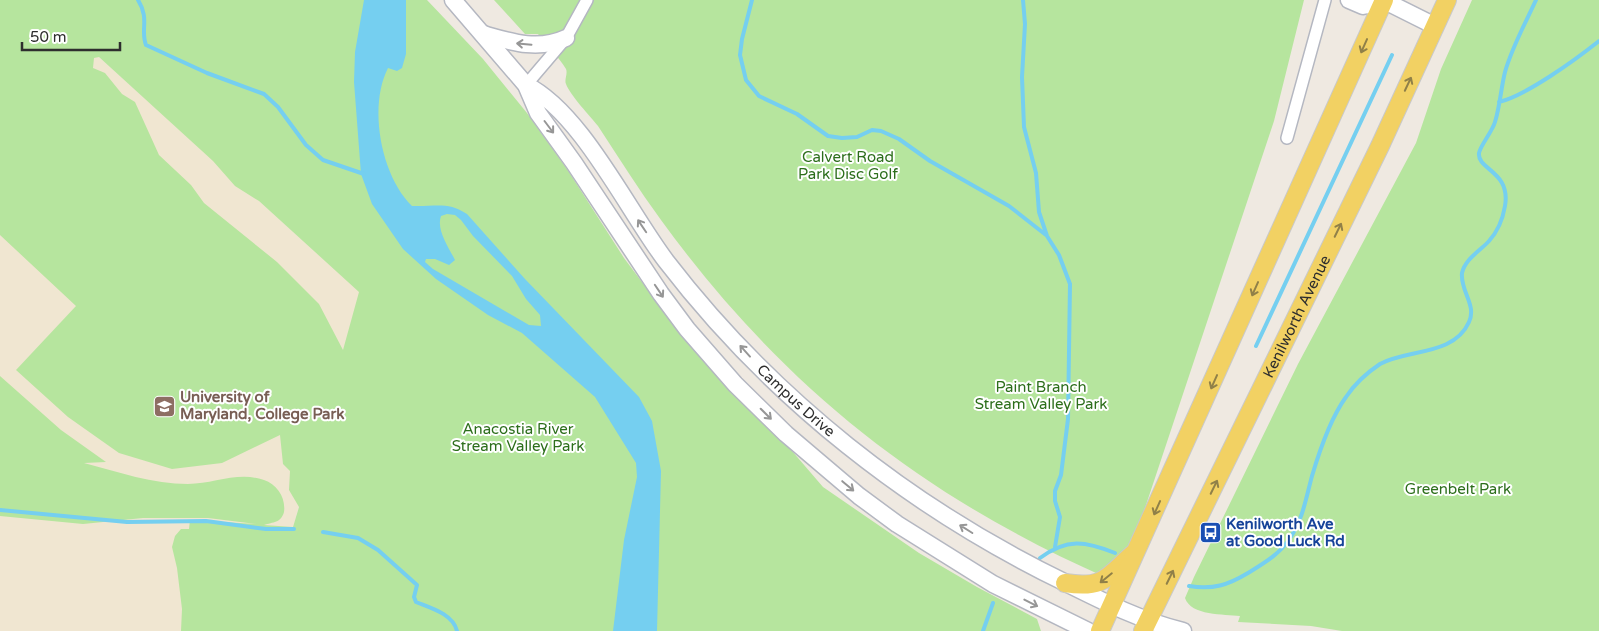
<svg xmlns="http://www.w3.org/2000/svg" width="1599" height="631" font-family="'Varela Round',sans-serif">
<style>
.education{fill:#f0e6d1}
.green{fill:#b6e59e;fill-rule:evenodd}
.water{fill:#75cff0;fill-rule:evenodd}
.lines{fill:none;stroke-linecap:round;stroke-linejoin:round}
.stream{stroke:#75cff0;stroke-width:4}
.street-casing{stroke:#b4b7c1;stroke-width:14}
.secondary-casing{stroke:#b4b7c1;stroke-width:19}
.primary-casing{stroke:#c9c9c9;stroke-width:20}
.street{stroke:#fff;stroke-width:11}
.secondary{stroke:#fff;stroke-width:16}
.primary{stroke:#f2d163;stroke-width:18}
.oneway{stroke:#969696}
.oneway2{stroke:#908048}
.labels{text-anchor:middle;stroke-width:4;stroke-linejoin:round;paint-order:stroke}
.park-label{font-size:15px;fill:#2c6e1b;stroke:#fff}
.street-label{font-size:15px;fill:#2e2e2e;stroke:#fff}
.education-label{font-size:15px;font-weight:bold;fill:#785e54;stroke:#fff;text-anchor:start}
.transit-label{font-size:15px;font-weight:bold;fill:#164399;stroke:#fff;text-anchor:start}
</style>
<rect width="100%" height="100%" fill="#efe9e1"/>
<path class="education" d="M0 0 90 49 360 292 293 527 190 521 243 631H0Z"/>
<path class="green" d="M0 0H427L483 59 527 113 567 169 624 258 680 333 729 389 780 437 823 487 919 553 977 587 1037 619 1041 631H181L182 609 177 568 172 547 175 536 181 529H189L190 520 256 524 208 518H143L83 524 0 516V376L61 430 106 462 84 463C118 472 153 484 188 484 214 484 238 471 264 480 277 484 286 498 284 512 281 523 273 522 264 525L293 527 299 507 289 490 290 471 283 464 280 435 222 463 172 469 119 453 68 417 16 370 76 306 0 235ZM99 57 213 161 235 186 259 201 359 292 343 350 319 304 277 262 204 203 191 185 159 155 135 102 122 94 105 73 93 68 94 58Z
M494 0H1304L1274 121 1125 568 1107 578C921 496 781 385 661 220 639 190 619 158 598 126 590 116 570 95 566 84 564 80 568 74 566 69 559 57 546 45 538 34H525Z
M1472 0H1599V631H1342L1311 626 1238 622 1240 616C1224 614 1191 616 1185 598L1194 577 1298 364 1416 143 1441 69Z"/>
<path class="water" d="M364 0H406V54L402 68 397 71 388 68C368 107 381 176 412 206 434 207 448 201 467 214L525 279 639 397 652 421 661 471 657 631H613L624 540 637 477 636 463 595 397 522 333 488 315 436 279 403 249 372 204 361 174 354 82 355 52ZM447 214 455 215 461 220 473 236 512 276 526 299 540 315 541 326 529 325 433 269 425 262 426 259H435L449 265 455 260C449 248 436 230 441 216Z"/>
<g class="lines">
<path class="stream" d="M138 0C150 19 140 30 146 45L207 73 264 94 278 107 306 145 323 160 364 174
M752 0 742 39 740 55 746 80 759 96 797 114 828 136 842 138 857 137 872 130 881 131 899 139 930 161 1009 206 1046 235
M1023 0 1025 24 1022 77 1024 127 1036 173 1039 212 1047 236 1059 255 1070 284 1068 419 1061 475 1055 491V501L1060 517 1055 547
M1499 102C1527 95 1575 60 1599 41
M1256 346 1392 55
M0 510 127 522 206 521 266 529H294
M323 532 358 538 378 550 417 585 414 597 416 602C431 608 453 614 457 631
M1040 558C1067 538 1085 541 1115 553
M1189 586C1213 590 1228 585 1248 573 1264 563 1280 554 1290 538 1303 519 1306 498 1312 476 1320 449 1330 419 1346 397 1354 385 1368 372 1380 364 1407 349 1454 356 1469 322 1477 305 1460 291 1462 273 1465 259 1480 251 1489 241 1498 231 1503 218 1505 206 1511 171 1477 170 1479 153 1480 146 1492 132 1495 122 1500 106 1501 88 1505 72 1512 47 1525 24 1536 0
M983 631 993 603"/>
<defs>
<path id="street" d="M526 85 566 38 587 0
M1287 138 1325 0"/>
<g id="secondary">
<path d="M453 0 526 85 538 113 574 163 661 294 687 329 735 384 786 434 859 496 897 524 993 584 1088 631"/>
<path d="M1349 0 1363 6 1384 2"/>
<path d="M1383 0 1435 26"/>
<path d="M483 34C511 42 538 51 566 38"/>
<path id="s1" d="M526 85C581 112 628 211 666 261 772 399 911 508 1066 583 1104 602 1142 621 1183 631"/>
</g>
<g id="primary">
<path d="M1065 583C1104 589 1106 578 1133 554"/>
<path d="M1100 631 1384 0"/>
<path id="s2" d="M1143 631 1380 146 1447 0"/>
</g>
</defs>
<use href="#street" class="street-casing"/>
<use href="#secondary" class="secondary-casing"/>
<use href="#primary" class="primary-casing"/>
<use href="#street" class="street"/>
<use href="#secondary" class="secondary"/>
<use href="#primary" class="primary"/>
</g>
<defs><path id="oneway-shaft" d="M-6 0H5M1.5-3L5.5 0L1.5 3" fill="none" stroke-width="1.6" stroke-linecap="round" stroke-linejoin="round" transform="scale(1.25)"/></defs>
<g class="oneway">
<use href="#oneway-shaft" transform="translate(524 44) rotate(-175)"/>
<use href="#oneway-shaft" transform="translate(549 127) rotate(53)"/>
<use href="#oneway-shaft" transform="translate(642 226) rotate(-124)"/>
<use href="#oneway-shaft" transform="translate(659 291) rotate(56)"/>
<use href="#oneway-shaft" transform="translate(745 351) rotate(-132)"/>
<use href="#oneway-shaft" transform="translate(766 414) rotate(45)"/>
<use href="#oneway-shaft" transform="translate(848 486) rotate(40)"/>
<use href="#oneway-shaft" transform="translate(966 529) rotate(-148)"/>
<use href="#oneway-shaft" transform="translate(1031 603) rotate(27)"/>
</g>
<g class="oneway2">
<use href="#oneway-shaft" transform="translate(1364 46) rotate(114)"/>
<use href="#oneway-shaft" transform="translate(1408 84) rotate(-65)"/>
<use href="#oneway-shaft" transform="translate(1338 230) rotate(-64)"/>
<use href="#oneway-shaft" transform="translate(1255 289) rotate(114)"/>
<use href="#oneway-shaft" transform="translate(1214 382) rotate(114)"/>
<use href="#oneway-shaft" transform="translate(1214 487) rotate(-64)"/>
<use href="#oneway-shaft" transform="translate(1157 508) rotate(114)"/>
<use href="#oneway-shaft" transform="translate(1170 577) rotate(-64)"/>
<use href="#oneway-shaft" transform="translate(1106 578) rotate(141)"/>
</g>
<defs>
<symbol id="university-square" viewBox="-11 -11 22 22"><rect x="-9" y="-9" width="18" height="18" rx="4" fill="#8d6e63" stroke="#fff"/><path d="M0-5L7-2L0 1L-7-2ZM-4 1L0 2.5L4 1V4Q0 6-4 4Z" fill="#fff"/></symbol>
<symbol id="bus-square" viewBox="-11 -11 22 22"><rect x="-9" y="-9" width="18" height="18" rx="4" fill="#1a4fb4" stroke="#fff"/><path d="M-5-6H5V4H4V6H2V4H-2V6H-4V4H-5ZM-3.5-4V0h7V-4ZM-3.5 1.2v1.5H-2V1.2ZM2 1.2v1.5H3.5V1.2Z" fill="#fff"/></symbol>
</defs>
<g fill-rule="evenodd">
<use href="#university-square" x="152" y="394" width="25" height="25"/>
<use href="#bus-square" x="1198" y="520" width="25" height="25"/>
</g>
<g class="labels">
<g class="park-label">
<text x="848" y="162">Calvert Road<tspan x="848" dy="17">Park Disc Golf</tspan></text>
<text x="1041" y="392">Paint Branch<tspan x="1041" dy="17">Stream Valley Park</tspan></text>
<text x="518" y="434">Anacostia River<tspan x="518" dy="17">Stream Valley Park</tspan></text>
<text x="1458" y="494">Greenbelt Park</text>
</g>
<g class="street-label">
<text dy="5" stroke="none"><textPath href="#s2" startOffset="350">Kenilworth Avenue</textPath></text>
<text dy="5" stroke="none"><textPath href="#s1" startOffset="418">Campus Drive</textPath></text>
</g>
<g class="education-label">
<text x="180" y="402">University of<tspan x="180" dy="17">Maryland, College Park</tspan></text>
</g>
<g class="transit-label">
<text x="1226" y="529">Kenilworth Ave<tspan x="1226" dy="17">at Good Luck Rd</tspan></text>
</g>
</g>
<path d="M22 42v8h98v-8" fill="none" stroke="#2e2e2e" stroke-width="2.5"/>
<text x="30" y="42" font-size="15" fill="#2e2e2e" stroke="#ffffff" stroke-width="4" paint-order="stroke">50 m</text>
</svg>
